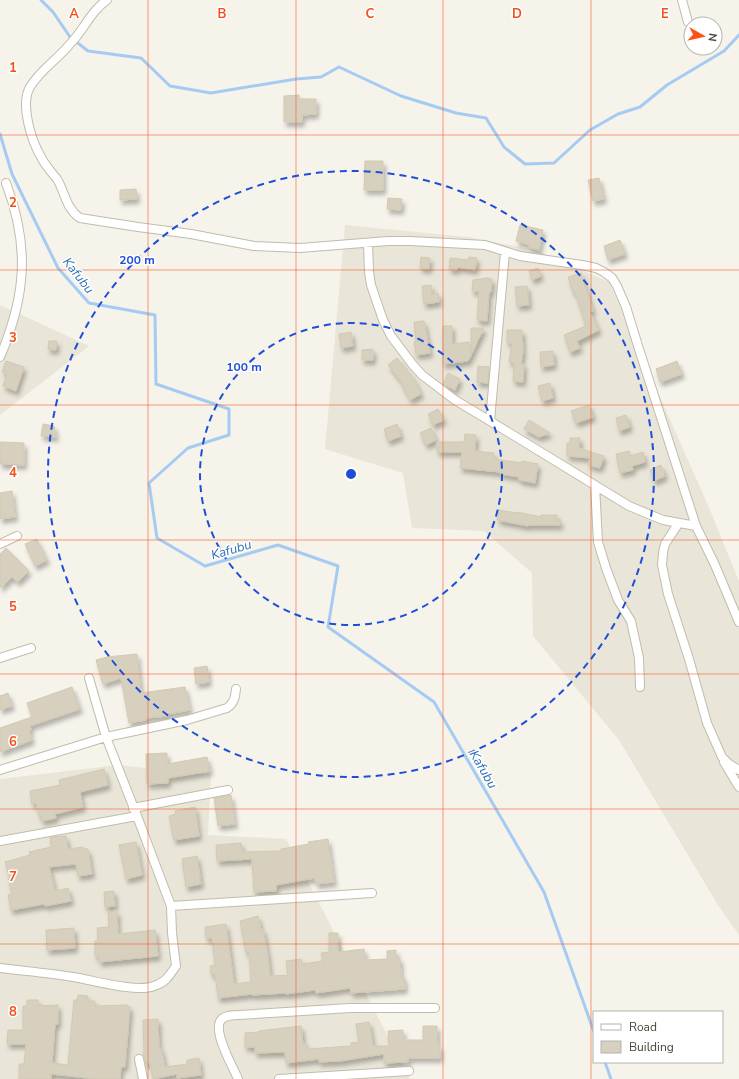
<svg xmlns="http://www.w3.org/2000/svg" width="739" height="1079" font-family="'Nunito Sans',sans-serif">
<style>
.residential{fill:#e9e5d8}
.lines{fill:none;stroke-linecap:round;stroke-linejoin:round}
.stream{stroke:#a6cbf2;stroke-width:3}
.building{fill:#d7d0bf;stroke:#d2c9b2;filter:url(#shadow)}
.minor-casing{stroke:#c1bcac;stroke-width:10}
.minor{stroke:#fff;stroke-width:8}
.grid{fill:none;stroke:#f3511c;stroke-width:1;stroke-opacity:0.55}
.ring{fill:none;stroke:#1d4ed8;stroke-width:2;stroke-dasharray:7 5}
.labels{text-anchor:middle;stroke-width:3;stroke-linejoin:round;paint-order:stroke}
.water-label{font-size:13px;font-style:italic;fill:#2e70b7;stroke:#fff}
.grid-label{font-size:13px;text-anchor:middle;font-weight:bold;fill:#f3511c;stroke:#fff;stroke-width:3;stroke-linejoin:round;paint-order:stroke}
.centre{fill:#1d4ed8;stroke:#fff;stroke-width:2}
.ring-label{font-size:12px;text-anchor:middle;font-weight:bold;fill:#1d4ed8;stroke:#fff;stroke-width:3;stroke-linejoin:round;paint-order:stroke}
</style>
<defs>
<filter id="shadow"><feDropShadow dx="2.5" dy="4.5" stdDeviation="2" flood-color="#0004"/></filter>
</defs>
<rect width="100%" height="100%" fill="#f5f3ea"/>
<path class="residential" d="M345 225 467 237 536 250 609 282 707 503 739 581V935L718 905 619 740 533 636 532 573 484 531 412 528 403 473 325 449Z
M0 305 89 346 0 415Z
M118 765 211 775 208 835 286 839 410 1079H0V779Z"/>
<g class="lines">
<path class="stream" d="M41 0 53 12 70 37 88 51 141 58 170 86 211 93 296 79 321 77 339 67 401 96 456 113 486 118 504 147 525 164 554 163 590 130 618 114 640 107 667 85 724 51 739 35
M0 134 12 174 58 268 89 303 155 315 156 384 229 409V435L188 448 149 483 157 538 205 566 278 545 338 566 328 627 434 702 544 892 594 1032
M605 1062 611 1079"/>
</g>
<path class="building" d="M299 95V99H316V114L302 115V122H284V96Z
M365 161H383V190H364Z
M599 178 604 199 593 201 588 180Z
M136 189 137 199 120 200V190Z
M388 198 402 199 401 210 387 209Z
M520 225 543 230 539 250 529 247 530 245 516 241Z
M620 240 625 254 608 260 604 246Z
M421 257 430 258 429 269 420 268Z
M469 257 477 258 475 270 457 267V270L449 269 450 258 468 260Z
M538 268 541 276 532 280 529 271Z
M581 273 593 311 590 312 599 330 577 341 580 348 570 352 564 335 586 326 575 292H573L568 277Z
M487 278 492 279 491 292H489L487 321 477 320 479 291H472L473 280Z
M431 285 432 294 438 293 439 302 424 304 422 286Z
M527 286 529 305 517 306 515 287Z
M424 321 430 353 416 355 414 342H416L414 322Z
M443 326H452V344L469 342 471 356 468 361 443 364Z
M471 328H484L471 355Z
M507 330H522L523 351 521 364H524L523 382 513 381 514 363 509 362 512 343H507Z
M351 332 353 346 341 348 339 334Z
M49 341H57L56 350 48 349Z
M373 349V360H362V350Z
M553 351 554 365 541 367 540 352Z
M397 358 414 379 421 394 410 400 400 380 388 365Z
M6 361 24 367 16 391 3 386 7 374 2 372Z
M677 361 682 374 660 382 656 369Z
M478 366 489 367 488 383 477 382Z
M448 373 460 379 455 390 443 384Z
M550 383 553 398 542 401 538 386Z
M589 405 593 417 576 423 571 411Z
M438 409 444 420 433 425 428 414Z
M626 415 630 427 619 431 616 418Z
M529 420 550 433 539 437 524 429Z
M43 424 54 426 56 437 41 436Z
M397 424 401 436 388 441 384 429Z
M431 428 436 440 426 445 420 433Z
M465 434 476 435 475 451 494 453V459L522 463V461L538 464 535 483 519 480V477L500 474V472L460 468 462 452H437V442H464Z
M570 438H580L579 448 604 456 600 468 588 465 590 458 567 456V443H570Z
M0 442 24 443V465L0 464Z
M629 451 630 456 643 452 645 462 632 466 633 470 620 473 616 454Z
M661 465 665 476 654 481 650 470Z
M12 491 15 517 0 519V493Z
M499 510 516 513 517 512 541 517V515H557V521H561L560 525H528V526L497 520Z
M37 539 47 560 35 566 25 544Z
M6 548 29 571 18 582 12 577 0 588V554Z
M137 654 141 693 185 687 190 710 168 714V716L146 718V720L129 723 121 678 103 684 96 660 107 657Z
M207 666 209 682 196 684 194 668Z
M72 687 80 709 30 726 31 730H29L32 740 0 752V728L32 717 27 703Z
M8 693 12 706 0 710V696Z
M167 753V764L207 757 210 771 168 778V783L147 784 146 754Z
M104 769 108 785 80 792 83 807 55 814 56 818 42 821 41 816H39L36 803 32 804 30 791 60 785 59 780Z
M231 795 235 824 218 826 214 798Z
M195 807 199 836 174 840 169 816 176 814 175 811Z
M66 836 68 849 83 847V849H88L92 874 78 876 76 864 49 867 55 891 68 888 71 901 45 906 44 904 11 910 8 895 12 894 8 878 10 877 5 862 30 855 29 852 51 847 50 837Z
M328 839 334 882 316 884 315 878 276 885V891L254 892 252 859 217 861 216 845 241 843 242 852 281 851V849L309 844 308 842Z
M136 842 142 875 126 879 119 845Z
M197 856 201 884 186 887 182 859Z
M114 891 115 906 105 907 104 892Z
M117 911 118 934 155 930 158 956 99 962V956H95V941H98L97 928 109 927 108 912Z
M258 916 261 930 263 929 268 956 270 976 288 975 286 961 301 959 302 964 323 961 321 953 329 952V933H338V952L364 949 365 960 387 959V951L396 950V959L400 958 401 977H404L405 989 351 993 350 988 316 993 315 990 286 994V993L252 995V994L218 998 215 974H211L210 966 215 965 212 938H206L205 927 226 924 234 984 251 982 249 952 246 953 240 921Z
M74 928 75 948 47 950 46 930Z
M78 995 88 996 87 1001H95V1006L128 1005V1007H130L125 1067H121L120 1079H96L51 1074V1079H19V1064H24L26 1044H7L8 1030H23V1006H27V1000H38V1006L58 1005V1024H55L52 1063 68 1065 74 1000H77Z
M158 1019 159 1049 161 1048 165 1067 187 1064V1060L199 1058 201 1075 177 1078V1074L153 1079 150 1063 146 1064 143 1052H144L143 1020Z
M369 1022 373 1046H389L388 1031 403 1030V1040H423V1026H437V1046H440V1058H408V1062L384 1063V1054L340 1061 319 1062V1059L286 1063 285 1052 255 1053V1047H245V1033L259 1032V1031L301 1026 303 1044 306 1043 307 1049 351 1046V1043L359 1042 356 1024Z"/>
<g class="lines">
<defs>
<path id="minor" d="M107 0C89 13 85 29 70 44 58 59 40 70 30 87 20 104 31 140 41 157 45 165 51 172 57 179 65 192 66 209 80 218L138 227 191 234 254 246 300 248 388 241H410L485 245 520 256 582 265 596 268 604 272 612 278 617 286 626 307 639 349 696 526 715 565 739 622
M682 0 688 22
M368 243 369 272 371 285 383 320 391 336 413 365 422 375 455 400 490 421 629 506 663 520 696 526
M0 357C26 296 30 246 6 183
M490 421 505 252
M595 485 598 542 606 568 618 600 631 621 639 658 640 687
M678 524 665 544 663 553 662 565 668 594 689 659 707 723 722 757 729 764 739 770
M0 544 17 536
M0 658 31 648
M89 678 106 737 137 816
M724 762 739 787
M0 770 106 737 187 720 227 708C234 703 235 698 236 689
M133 808 228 790
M0 841 137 816 171 906 172 933 176 966C169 976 166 982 154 986 136 993 93 980 73 977 49 973 24 971 0 968
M171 906 372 893
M139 1059 143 1079
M238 1079C233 1067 212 1031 221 1020 225 1015 233 1015 239 1015L350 1008H435
M279 1079 409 1071"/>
</defs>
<use href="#minor" class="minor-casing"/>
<use href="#minor" class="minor"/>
</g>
<path class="grid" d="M148 0V1079M296 0V1079M443 0V1079M591 0V1079M0 135H739M0 270H739M0 405H739M0 540H739M0 674H739M0 809H739M0 944H739"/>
<g class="ring">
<circle cx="351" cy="474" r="151"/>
<circle cx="351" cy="474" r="303"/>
</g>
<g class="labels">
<g class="water-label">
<text transform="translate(79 275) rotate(52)" y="5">Kafubu</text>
<text transform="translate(231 549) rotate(-16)" y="5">Kafubu</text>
<text transform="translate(484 769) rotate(60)" y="5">Kafubu</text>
</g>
</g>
<g class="grid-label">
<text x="74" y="18">A</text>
<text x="222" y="18">B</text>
<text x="370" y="18">C</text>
<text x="517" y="18">D</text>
<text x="665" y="18">E</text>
<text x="13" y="72">1</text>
<text x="13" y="207">2</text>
<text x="13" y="342">3</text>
<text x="13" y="477">4</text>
<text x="13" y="611">5</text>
<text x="13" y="746">6</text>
<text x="13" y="881">7</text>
<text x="13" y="1016">8</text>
</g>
<circle cx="351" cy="474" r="6" class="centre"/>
<g class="ring-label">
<text x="137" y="264">200 m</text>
<text x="244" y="371">100 m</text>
</g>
<rect x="593" y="1011" width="130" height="52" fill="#ffffff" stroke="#b6b4af"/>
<rect x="601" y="1024" width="20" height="6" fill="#ffffff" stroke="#b6b4af"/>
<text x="629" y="1031" font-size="12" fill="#494438">Road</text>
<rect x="601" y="1041" width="20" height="12" fill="#d7d0bf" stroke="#b6b4af"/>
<text x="629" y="1051" font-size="12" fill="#494438">Building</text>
<g transform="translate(703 36) rotate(98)"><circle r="19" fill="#ffffff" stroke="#b6b4af"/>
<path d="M0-3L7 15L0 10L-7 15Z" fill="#fc521a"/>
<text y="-6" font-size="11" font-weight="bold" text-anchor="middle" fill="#494438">N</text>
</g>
</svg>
